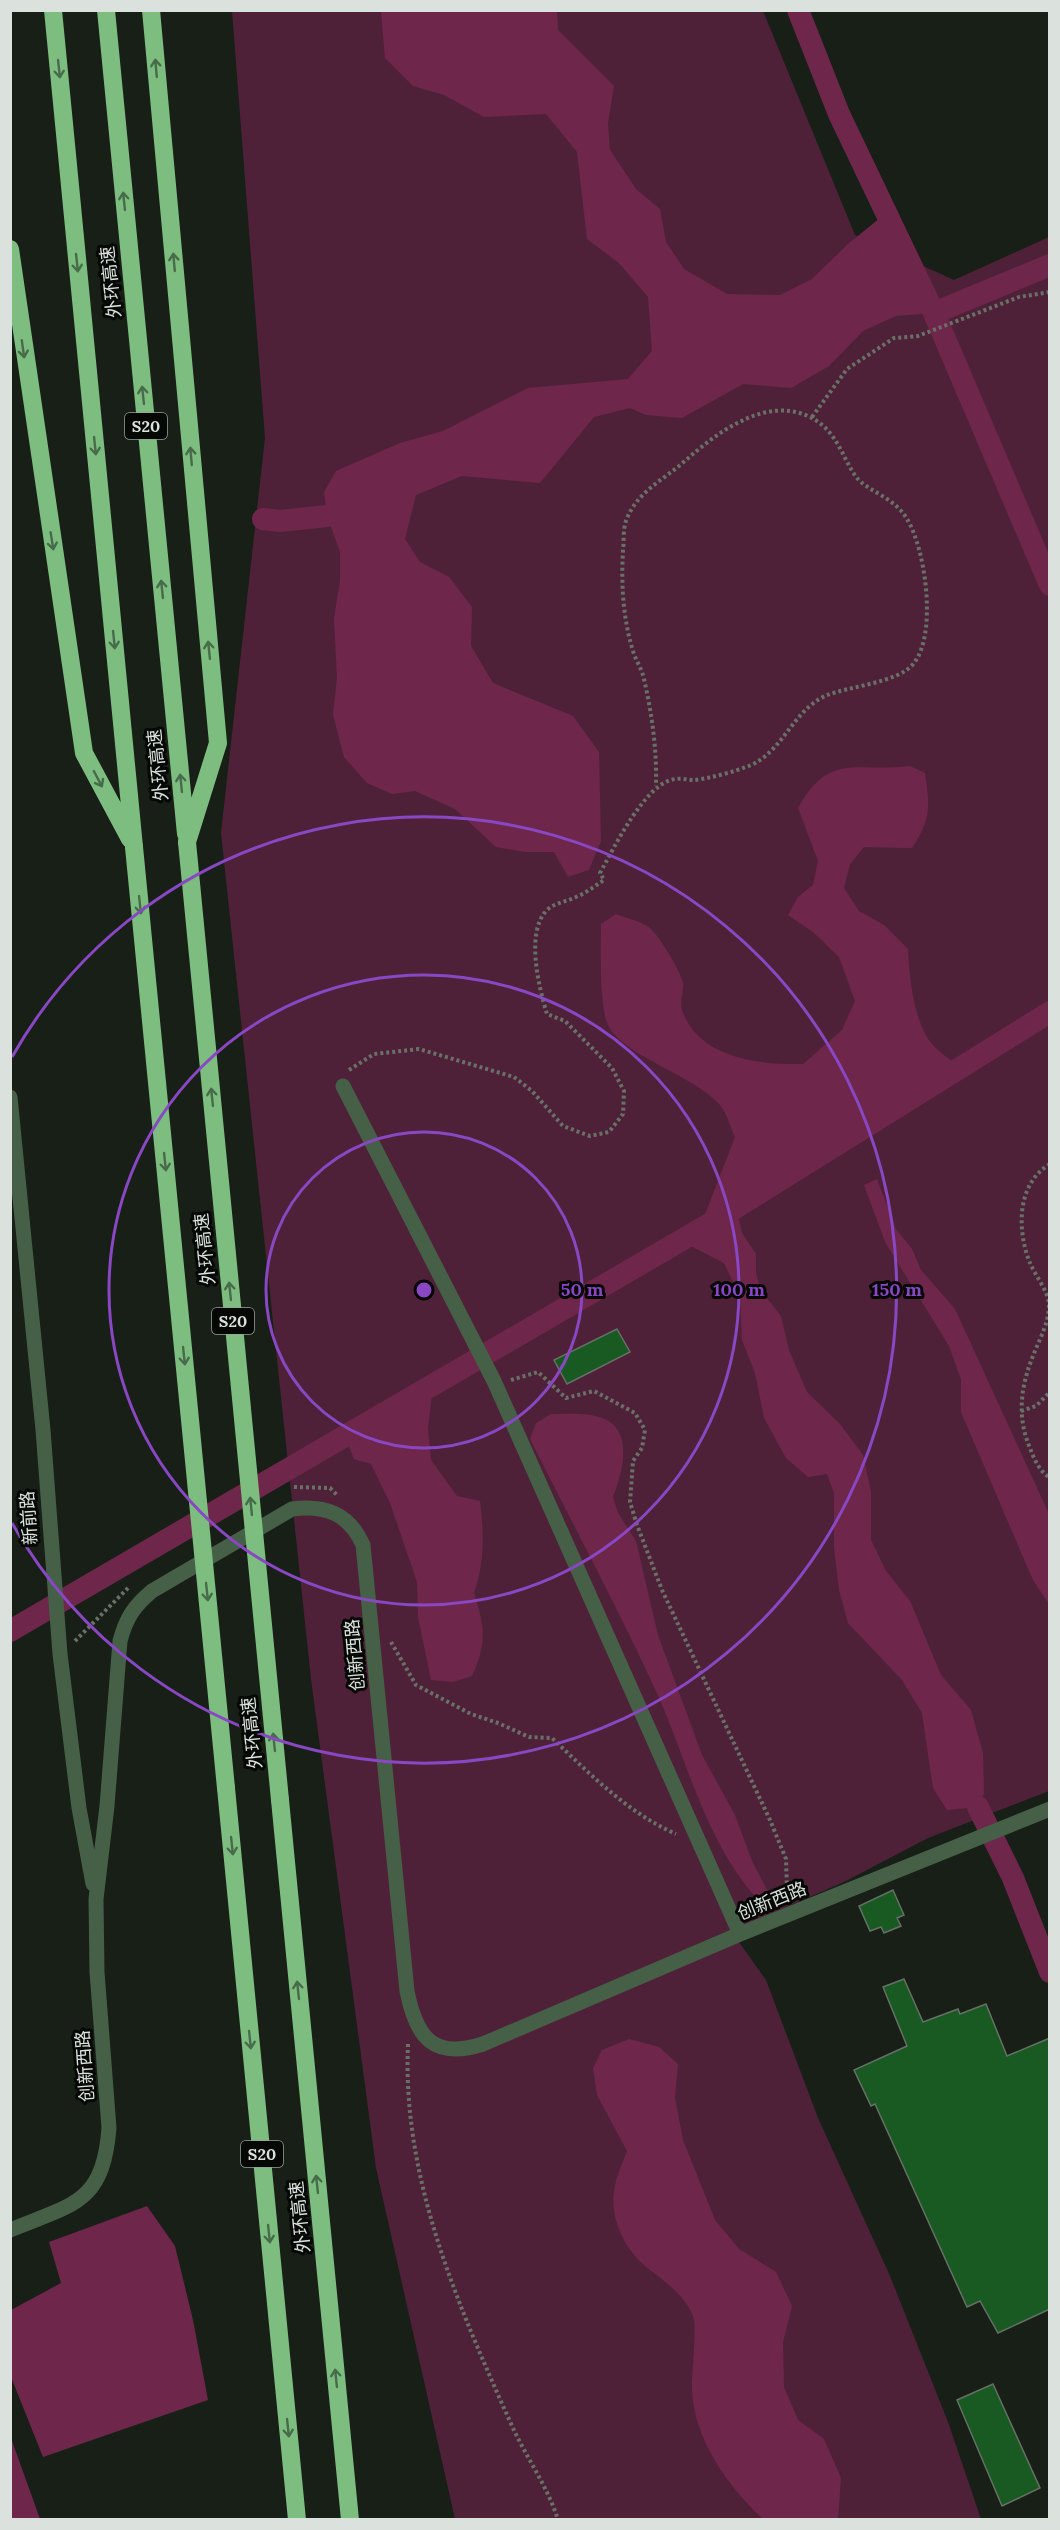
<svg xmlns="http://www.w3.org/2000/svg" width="1060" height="2530" font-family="Lora,'Noto Sans SC',serif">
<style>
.green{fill:#4f2138}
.water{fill:#6e274b}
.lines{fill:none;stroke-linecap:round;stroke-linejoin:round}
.canal{stroke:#6e274b;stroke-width:22}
.building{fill:#195922;stroke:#667066;stroke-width:1.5}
.path{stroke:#697069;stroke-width:4;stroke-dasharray:3 3;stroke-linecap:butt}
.street{stroke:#465f47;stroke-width:15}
.highway{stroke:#7dbd80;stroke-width:18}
.highway-bridge{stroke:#7dbd80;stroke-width:18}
.oneway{stroke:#476c49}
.ring{fill:none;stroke:#8947c3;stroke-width:3}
.labels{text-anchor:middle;stroke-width:6;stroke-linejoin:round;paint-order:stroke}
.shield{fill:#050805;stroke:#9ba09c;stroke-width:1.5}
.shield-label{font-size:16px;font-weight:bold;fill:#dbe1dc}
.street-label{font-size:18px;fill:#dbe1dc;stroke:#050805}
.centre{fill:#8947c3;stroke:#050805;stroke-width:3}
.ring-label{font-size:18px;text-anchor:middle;font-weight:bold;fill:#8947c3;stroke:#050805;stroke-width:6;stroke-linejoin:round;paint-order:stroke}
</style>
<rect width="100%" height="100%" fill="#171f17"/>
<path class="green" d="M232 11H763L855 235 954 280 1049 237V1791L928 1838 844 1882 773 1913 739 1942 766 1980 818 2118 890 2276 948 2422 981 2519H455L376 2168 311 1679 221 833 265 438Z"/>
<path class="water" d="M381 11H557L558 30 614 86 608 123 610 150 636 189 660 209 666 242 684 269 727 294 780 295 812 279 848 244 886 213 934 313 896 316 863 331 829 366 791 388 743 384 682 418 646 415 630 408 594 417 540 483 462 476 416 495 405 539 420 562 449 577 472 607 471 646 493 683 573 716 599 752 601 841 589 870 568 877 554 852H525L496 847 455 809 415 791 392 794 367 783 344 757 333 715 337 678 334 618 340 581V552L327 516 324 492 336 471 400 443 443 431 528 388 628 379 652 351 648 297 619 263 587 239 577 152 546 114 484 117 444 95 413 86 385 58Z
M910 766 925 773C930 807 931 819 912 848L864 847 850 864 844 888 859 911 884 925 908 949C909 977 914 1023 932 1044 940 1053 952 1061 961 1068L736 1208 742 1233 756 1254V1274L762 1292 781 1316 789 1350 807 1392 840 1424 863 1455 871 1492V1540L886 1571 910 1601 941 1675 971 1710 983 1753 984 1794 978 1807 947 1810 933 1788 922 1713 902 1680 848 1623 839 1590 834 1547V1493L827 1474 808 1477 786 1458 764 1418 755 1373 742 1340 740 1296 724 1263 681 1241 699 1230 735 1137C730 1127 727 1112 719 1104 692 1074 623 1056 608 1025 599 1007 601 946 601 924L616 914C626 918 641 921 650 928 660 937 680 970 683 983 684 991 679 1002 682 1010 699 1059 760 1065 803 1064L842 1030 855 1001 839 957 813 932 788 915 798 897 813 885 818 861 798 808C830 751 856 773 910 766Z
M877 1179 896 1229 912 1249 921 1270 955 1309 1049 1514V1604L1033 1580 1020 1550 961 1412V1379L949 1346 885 1242 864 1185Z
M433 1385 428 1429 431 1460 457 1496 480 1501C484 1534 485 1561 474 1593 485 1627 487 1643 472 1676L453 1682 431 1680 418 1617 417 1582 390 1503 371 1464 354 1459 345 1437Z
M551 1414C567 1414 587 1412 602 1418 635 1430 622 1474 613 1497L618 1513 636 1541 658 1635 702 1755 735 1815 752 1861 774 1903 763 1905C707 1848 688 1762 656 1691 617 1606 572 1523 530 1439L536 1423Z
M629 2039 659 2047 678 2064 675 2098 683 2140 715 2220 739 2249 776 2272 792 2306 783 2342 784 2387 798 2420 824 2439 841 2478 838 2519H763C728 2487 691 2435 692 2385 692 2371 697 2327 693 2316 685 2296 667 2283 650 2270 625 2251 608 2218 615 2186 617 2174 623 2162 627 2151L597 2095 593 2068 602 2050Z
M147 2206 175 2246 193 2320 208 2400 43 2457 11 2377V2310L61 2283 49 2242Z
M11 2438 40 2519H11Z"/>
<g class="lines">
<path class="canal" d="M798 10 839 114 934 313 1050 585
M934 313 1050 265
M263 519 280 521 327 516
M10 1631 711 1223 1050 1012
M978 1807 1013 1878 1050 1972"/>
</g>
<path class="building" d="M617 1329 630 1352 567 1384 554 1360Z
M893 1890 904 1915 897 1918 901 1926 884 1933 881 1927 870 1931 859 1906Z
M904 1979 923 2022 958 2009 960 2014 986 2004 1007 2056 1050 2038V2309L998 2333 980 2301 967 2307 875 2104 871 2106 854 2070 907 2046 883 1987Z
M993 2384 1040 2488 1002 2506 957 2400Z"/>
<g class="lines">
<path class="path" d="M812 417 847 369 894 338 918 336 1019 297 1050 292
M349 1070 374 1054 419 1049 514 1077 532 1091 563 1126 590 1136 609 1132 623 1114 624 1091 612 1068 565 1021 547 1014C539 988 525 932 547 910 556 902 566 902 576 897 586 893 595 886 604 880L600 873C614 848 646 781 676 779 682 778 688 780 694 780 708 779 746 769 757 762 785 745 795 710 825 696 848 686 899 683 914 663 937 634 926 550 907 519 894 497 869 492 857 478 847 465 842 449 833 437 814 410 782 405 753 416 724 427 702 446 679 466 659 482 635 495 626 521 623 529 624 541 623 551 621 584 623 619 633 651 636 661 642 669 644 679 652 714 657 750 656 786
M1050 1164C1016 1184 1017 1231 1030 1263 1035 1275 1048 1291 1049 1304 1049 1322 1041 1336 1035 1351 1021 1384 1016 1415 1030 1448 1034 1459 1040 1472 1050 1478
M511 1380 538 1372 566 1398 594 1391 635 1413 645 1430 642 1448 633 1461 630 1502 637 1525 662 1590 770 1820 786 1859 787 1888 791 1897
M1021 1411 1036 1406 1050 1392
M294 1487 330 1488 337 1495
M75 1641 129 1587
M391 1642 416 1685 471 1714 498 1723 529 1737 552 1738C590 1774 628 1813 676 1834
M408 2044C402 2179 458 2305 512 2426 526 2457 548 2487 558 2520"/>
<path class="street" d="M343 1086 494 1381 740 1934
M10 1097 43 1430 60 1654 79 1808 93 1884
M10 2230C73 2204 103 2204 109 2128L97 1972 96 1899 107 1806 120 1641C126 1618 134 1606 152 1591L292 1509C325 1505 349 1513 363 1545L407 1991C416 2037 433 2060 483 2044L740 1934 1050 1809"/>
<path class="highway" d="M53 10 134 847
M106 10 186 834
M151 10 218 743 187 842
M10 249 84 753 130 839
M226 1788 297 2520
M280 1800 350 2520"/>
<path class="highway-bridge" d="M187 842 280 1800
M134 847 226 1788"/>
</g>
<defs><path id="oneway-shaft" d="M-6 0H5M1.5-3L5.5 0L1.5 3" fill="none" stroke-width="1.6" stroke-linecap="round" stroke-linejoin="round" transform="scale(1.5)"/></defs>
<g class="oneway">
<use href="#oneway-shaft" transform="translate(156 68) rotate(-95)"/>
<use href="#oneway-shaft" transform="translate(59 69) rotate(84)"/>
<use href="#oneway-shaft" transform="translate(124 201) rotate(-96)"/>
<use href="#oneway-shaft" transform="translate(174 262) rotate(-95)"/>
<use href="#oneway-shaft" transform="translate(77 263) rotate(84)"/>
<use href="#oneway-shaft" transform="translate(23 349) rotate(82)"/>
<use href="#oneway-shaft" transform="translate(143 395) rotate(-96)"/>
<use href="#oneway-shaft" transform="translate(95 446) rotate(84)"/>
<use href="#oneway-shaft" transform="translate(191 456) rotate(-95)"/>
<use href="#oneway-shaft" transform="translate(52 541) rotate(81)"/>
<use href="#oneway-shaft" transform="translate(162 589) rotate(-96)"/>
<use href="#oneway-shaft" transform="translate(114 640) rotate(84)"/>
<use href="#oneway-shaft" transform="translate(209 650) rotate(-96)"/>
<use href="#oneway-shaft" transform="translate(98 779) rotate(62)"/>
<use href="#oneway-shaft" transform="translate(181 783) rotate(-96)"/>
<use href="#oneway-shaft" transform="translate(140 905) rotate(84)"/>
<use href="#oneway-shaft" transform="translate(212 1097) rotate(-96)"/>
<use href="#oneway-shaft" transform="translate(165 1162) rotate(84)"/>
<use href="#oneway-shaft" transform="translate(230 1291) rotate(-96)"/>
<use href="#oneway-shaft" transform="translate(184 1356) rotate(84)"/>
<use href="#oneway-shaft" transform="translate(251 1506) rotate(-96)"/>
<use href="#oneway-shaft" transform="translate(207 1592) rotate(84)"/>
<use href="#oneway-shaft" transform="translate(274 1742) rotate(-96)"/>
<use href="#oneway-shaft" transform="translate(232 1846) rotate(84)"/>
<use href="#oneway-shaft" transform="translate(298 1990) rotate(-96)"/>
<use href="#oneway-shaft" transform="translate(250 2040) rotate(84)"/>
<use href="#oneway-shaft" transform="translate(317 2184) rotate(-96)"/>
<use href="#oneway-shaft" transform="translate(269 2234) rotate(84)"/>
<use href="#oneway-shaft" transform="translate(336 2378) rotate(-96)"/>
<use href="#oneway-shaft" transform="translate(288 2428) rotate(84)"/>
</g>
<g class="ring">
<circle cx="424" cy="1290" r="158"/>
<circle cx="424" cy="1290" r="315"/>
<path d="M12 1057A473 473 0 1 1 12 1523"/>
</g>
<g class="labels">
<g class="shield">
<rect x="125" y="413" width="42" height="26" rx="4.5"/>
<rect x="212" y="1308" width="42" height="26" rx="4.5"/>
<rect x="241" y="2141" width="42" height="26" rx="4.5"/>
</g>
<g class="shield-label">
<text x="146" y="432">S20</text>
<text x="233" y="1327">S20</text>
<text x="262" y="2160">S20</text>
</g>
<g class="street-label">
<text transform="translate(111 282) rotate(-96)" y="6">外环高速</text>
<text transform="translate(158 765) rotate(-96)" y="6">外环高速</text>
<text transform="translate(205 1249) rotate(-96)" y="6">外环高速</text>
<text transform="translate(29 1518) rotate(-94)" y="6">新前路</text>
<text transform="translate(355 1655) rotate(-95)" y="6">创新西路</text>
<text transform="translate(252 1733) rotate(-96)" y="6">外环高速</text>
<text transform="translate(772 1901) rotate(-22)" y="6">创新西路</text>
<text transform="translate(85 2066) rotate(-94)" y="6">创新西路</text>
<text transform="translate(300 2217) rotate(-96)" y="6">外环高速</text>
</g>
</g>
<circle cx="424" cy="1290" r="9" class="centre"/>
<g class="ring-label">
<text x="582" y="1296">50 m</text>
<text x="739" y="1296">100 m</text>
<text x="897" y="1296">150 m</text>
</g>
<rect width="1060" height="2530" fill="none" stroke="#dbe1dc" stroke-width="24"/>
</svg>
